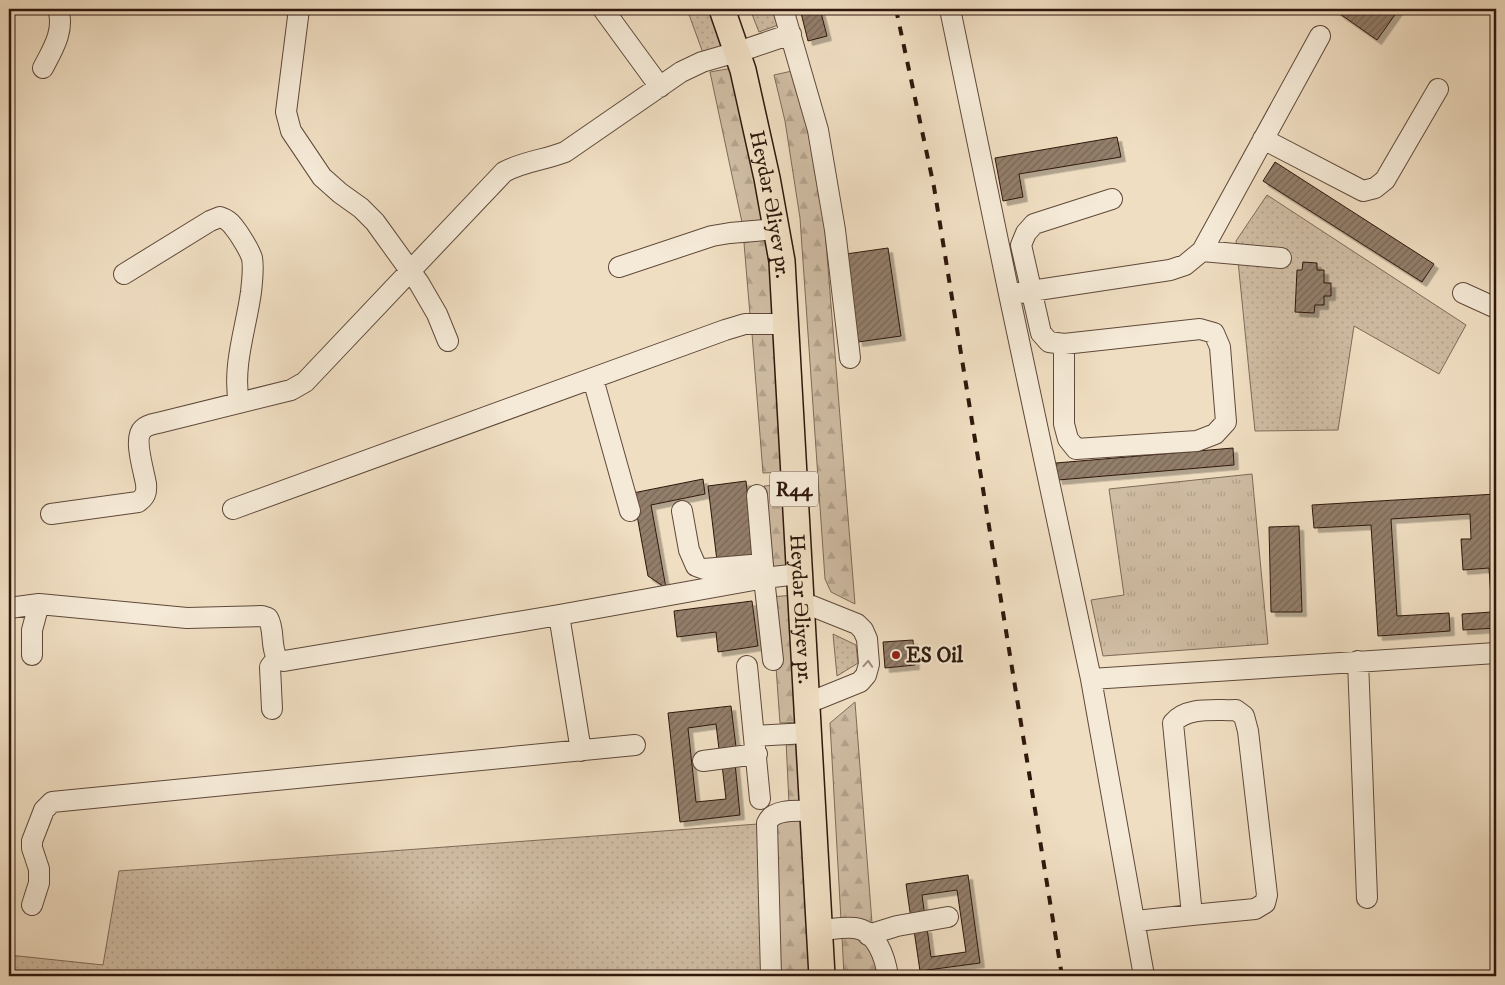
<svg xmlns="http://www.w3.org/2000/svg" width="1505" height="985" font-family="'IM FELL DW Pica',serif">
<style>
.grass{fill:url(#grass-dots);stroke:#7f6a58}
.forest{fill:url(#forest-firs);stroke:#7f6a58}
.park{fill:url(#park-tufts);stroke:#7f6a58}
.building{fill:url(#building-hatch);stroke:#2f170c;filter:url(#shadow)}
.lines{fill:none;stroke-linecap:round;stroke-linejoin:round}
.minor-casing{stroke:#5f493a;stroke-width:22}
.major-casing{stroke:#2f170c;stroke-width:28}
.minor{stroke:#f5ead7;stroke-width:20}
.major{stroke:#f0dec2;stroke-width:25}
.rail{stroke:#2f170c;stroke-width:4;stroke-dasharray:9 9;stroke-linecap:butt}
.oneway{stroke:#9c8b7c}
.poi-dot{fill:#8f2418;stroke:#f5ead7;stroke-width:2}
.labels{text-anchor:middle;stroke-width:4;stroke-linejoin:round;paint-order:stroke}
.shield{fill:#f5ead7;stroke:#6a5649;stroke-width:1}
.shield-label{font-size:20px;font-weight:bold;fill:#2f170c}
.street-label{font-size:21px;fill:#2f170c;stroke:#f5ead7}
.poi-label{font-size:21px;font-weight:bold;fill:#2f170c;stroke:#f5ead7;text-anchor:start}
</style>
<defs>
<pattern id="grass-dots" width="8" height="8" patternUnits="userSpaceOnUse" patternTransform="scale(1.25)"><rect width="8" height="8" fill="#cfbca3"/><path d="M2 2h.1M6 6h.1" fill="none" stroke="#b2a18b" stroke-width="1.8" stroke-linecap="round"/></pattern>
<pattern id="forest-firs" width="22" height="20" patternUnits="userSpaceOnUse" patternTransform="scale(1.25)"><rect width="22" height="20" fill="#cfbca3"/><path d="M5 1l3.5 6h-7zM16 11l3.5 6h-7z" fill="#b2a18b"/></pattern>
<pattern id="park-tufts" width="24" height="20" patternUnits="userSpaceOnUse" patternTransform="scale(1.25)"><rect width="24" height="20" fill="#cfbca3"/><path d="M3 7l-1-3M5 7V3M7 7l1-3M15 17l-1-3M17 17v-4M19 17l1-3" fill="none" stroke="#b2a18b"/></pattern>
<pattern id="building-hatch" width="6" height="6" patternUnits="userSpaceOnUse" patternTransform="scale(1.25)"><rect width="6" height="6" fill="#937e6b"/><path d="M-1 1l2-2M0 6l6-6M5 7l2-2" fill="none" stroke="#786656"/></pattern>
<filter id="shadow"><feDropShadow dx="4.5" dy="4.5" stdDeviation="0" flood-color="#0004"/></filter>
</defs>
<rect width="100%" height="100%" fill="#f0dec2"/>
<filter id="stains"><feTurbulence type="fractalNoise" baseFrequency=".004" numOctaves="4"/><feColorMatrix values="0 0 0 0 .2 0 0 0 0 .09 0 0 0 0 .02 0 0 0 .5 -.17"/></filter>
<radialGradient id="worn" r=".72"><stop offset=".6" stop-color="#630" stop-opacity="0"/><stop offset="1" stop-color="#630" stop-opacity=".3"/></radialGradient>
<path class="grass" d="M687 9H712L727 48 703 53Z
M750 9H773L778 25 759 32Z
M1267 195 1466 325 1439 374 1354 326 1338 430 1255 431 1236 241Z
M833 634 856 645 858 663 837 676Z
M758 824 762 976H9V955L103 965 119 871Z"/>
<path class="forest" d="M733 68 766 225 743 227 710 72Z
M792 71 806 122 823 205 855 604 831 592 825 579 800 218 785 121 774 75Z
M766 238 775 313 750 315 744 243Z
M779 330 791 472 763 473 752 334Z
M792 484 796 566 770 567 764 486Z
M794 595 802 722 780 723 771 597Z
M855 702 872 923 841 920 830 723Z
M802 739 804 803 789 804 786 740Z
M805 818 810 976H778L773 819Z
M862 936 876 954 877 976H844L842 937Z"/>
<path class="park" d="M1252 474 1268 644 1103 656 1091 600 1124 595 1109 489Z"/>
<path class="building" d="M800 9H820L827 36 808 41Z
M1333 9H1399L1377 40Z
M1117 137 1121 157 1019 174 1023 197 1003 201 995 158Z
M1275 162 1434 264 1422 282 1263 181Z
M888 248 901 336 858 342 846 254Z
M1303 262 1317 263V270H1324V283H1331V296H1324V305H1315L1314 313 1295 312 1297 270H1302Z
M1233 448 1234 465 1058 480 1056 463Z
M703 479 705 494 651 505 666 588 648 576 633 493Z
M746 481 755 557 717 561 708 486Z
M1496 494V628L1463 630 1462 614 1492 612 1489 568 1463 570 1461 539H1471L1470 514 1391 519 1397 616 1449 613 1450 631 1378 636 1371 525 1314 528 1312 505Z
M1299 526 1302 612H1271L1269 527Z
M752 601 758 646 718 652 716 632 677 637 674 611Z
M913 640 915 665 885 668 883 642Z
M731 706 736 747 719 749 716 724 688 728 696 802 726 799 722 765 735 763 740 815 680 822 668 713Z
M968 875 980 963 920 971 914 930 927 928 931 957 966 952 957 890 922 895 925 917 911 919 906 884Z"/>
<g class="lines">
<defs>
<path id="minor" d="M299 9 286 112 291 131 322 177 340 193 361 208 375 222 419 283 437 314 448 341
M603 9 660 87
M783 9 818 130 835 230 850 358
M950 9 1009 294 1091 679 1144 976
M747 49 791 34
M43 68C53 49 65 30 58 9
M1263 139 1363 191 1375 188 1385 180 1438 89
M1202 251 1281 258
M619 267 712 236 730 233 777 229
M124 274 210 221 220 217C230 220 233 226 239 234 244 242 249 249 252 258 254 269 252 281 251 292 246 329 232 366 239 403
M1018 293 1170 270 1185 265 1202 251 1320 36
M1463 293 1496 308
M1064 344V424L1068 439 1076 449 1197 441 1215 434 1226 422 1220 347 1214 333 1200 329 1064 344 1049 342 1041 333 1021 245 1026 233 1034 224 1112 199
M593 379 630 511
M757 495 764 578 773 660
M233 509 725 330 745 324H785
M682 511 689 550 696 566 704 569 763 564
M51 514 138 502C145 497 147 493 146 484 144 471 133 438 143 429 147 425 153 424 158 423L291 390 305 382 504 172C524 161 545 160 565 152L681 72 702 62 737 52
M812 606 857 624 863 630 867 639 869 664 866 675 860 682 818 699
M9 608 39 604 187 618 262 616 268 618C275 630 270 646 277 658L284 661 559 615 764 578 799 574
M559 615 581 751
M32 655V630L39 604
M1358 661 1367 898
M747 666 760 799
M1091 679 1496 653
M272 709 270 667 277 658
M755 736 808 733
M703 761 757 754
M32 905 39 883V869L32 848V841L44 810 52 802 635 745
M1136 921 1192 915 1173 723C1187 706 1216 711 1236 710L1244 716 1248 731 1267 895 1265 903 1255 909 1192 915
M831 929C839 928 847 927 855 928 877 931 885 958 888 976
M868 935 897 926 948 917
M771 976 767 823C773 808 799 811 812 811"/>
<g id="major">
<path id="s1" d="M722 9 743 70 767 178 782 261 822 976"/>
</g>
</defs>
<use href="#minor" class="minor-casing"/>
<use href="#major" class="major-casing"/>
<use href="#minor" class="minor"/>
<use href="#major" class="major"/>
<path class="rail" d="M896 9 934 187 1062 976"/>
</g>
<defs><path id="oneway-chevron" d="M-2-3.5L2.5 0L-2 3.5" fill="none" stroke-width="1.6" stroke-linecap="round" stroke-linejoin="round" transform="scale(1.25)"/></defs>
<use class="oneway" href="#oneway-chevron" transform="translate(868 664) rotate(-86)"/>
<circle class="poi-dot" cx="896" cy="655" r="5"/>
<g class="labels">
<rect class="shield" x="770" y="471.5" width="48" height="35" rx="4"/>
<g class="shield-label">
<text x="794" y="496">R44</text>
</g>
<g class="street-label">
<text dy="7" stroke="none"><textPath href="#s1" startOffset="202">Heydər Əliyev pr.</textPath></text>
<text dy="7" stroke="none"><textPath href="#s1" startOffset="608">Heydər Əliyev pr.</textPath></text>
</g>
<g class="poi-label">
<text x="906" y="662">ES Oil</text>
</g>
</g>
<rect width="1505" height="985" fill="none" stroke="#f0dec2" stroke-width="30"/>
<rect x="10" y="10" width="1485" height="965" fill="none" stroke="#2f170c" stroke-width="2.5"/>
<rect x="15" y="15" width="1475" height="955" fill="none" stroke="#2f170c"/>
<rect width="100%" height="100%" filter="url(#stains)"/>
<rect width="100%" height="100%" fill="url(#worn)"/>
</svg>
